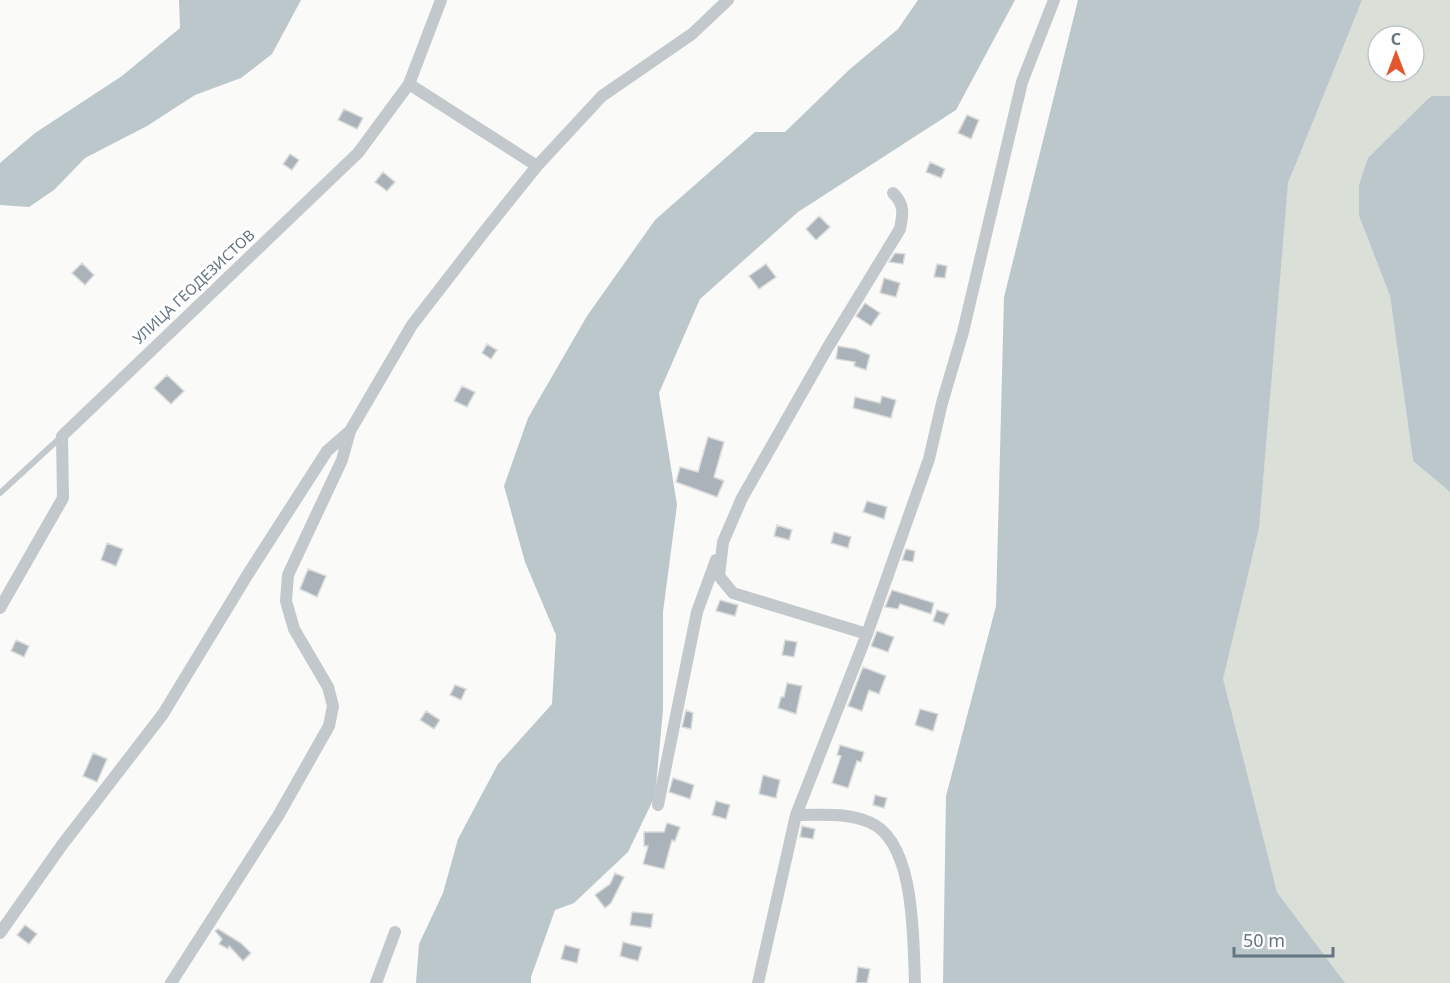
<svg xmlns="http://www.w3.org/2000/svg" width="1450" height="983" font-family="'Noto Sans',sans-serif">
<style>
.green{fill:#dadfd7;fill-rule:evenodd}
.water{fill:#bbc7cb}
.building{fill:#aab3b9;stroke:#dcdcda;stroke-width:1.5}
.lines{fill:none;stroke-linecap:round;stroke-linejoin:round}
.service{stroke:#c3c8cc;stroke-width:6}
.minor{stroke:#c3c8cc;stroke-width:12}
.labels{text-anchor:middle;stroke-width:6;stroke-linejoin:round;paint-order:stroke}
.street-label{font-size:15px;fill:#657683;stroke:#fff}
</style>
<rect width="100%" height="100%" fill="#fafaf8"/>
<path class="green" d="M1362 0H1450V96H1430L1359 216 1390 296 1413 461 1450 492V983H1344L1277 892 1199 603 1288 183 1337 56ZM1378 36H1414V72H1378Z"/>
<path class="water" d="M179 0H301L272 54 241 78 195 95 147 126 85 158 54 190 29 207 0 205V163L35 133 122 76 180 28Z
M918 0H1015L956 110 798 212 700 299 659 393 677 505 663 612V710L655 796 628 852 574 903 555 910 531 977V983H416L419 944 443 893 458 839 498 764 552 704 556 635 525 562 504 486 528 418 587 316 655 220 755 132H785L850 69 898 29Z
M1078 0H1362L1288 183 1259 528 1223 679 1277 892 1345 983H943L946 796 996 606 1004 297Z
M1431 96H1450V492L1413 461 1390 296 1359 216V185L1368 158Z"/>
<path class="building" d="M344 109 363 118 357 129 338 120Z
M967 115 979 120 971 139 958 133Z
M290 154 299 160 292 170 283 164Z
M930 162 945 169 941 178 926 172Z
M383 172 395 182 387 191 375 182Z
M819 216 830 227 816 240 806 229Z
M895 253 905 254 903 264 889 262Z
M82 263 94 275 85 285 72 273Z
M766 264 776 277 759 289 749 276Z
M937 264 947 266 945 278 934 277Z
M884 278 900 283 896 297 880 293Z
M865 303 880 313 871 326 856 316Z
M487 344 497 350 491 359 482 353Z
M838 346 856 349 870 355 866 370 854 366 855 362 836 359Z
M167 375 184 391 171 404 154 388Z
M462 386 475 392 467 407 454 401Z
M882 396 896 400 891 418 853 408 855 397 880 403Z
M708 437 724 442 714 477 724 481 717 497 676 482 680 467 698 472Z
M867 501 887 507 884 519 863 512Z
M777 525 792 530 789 540 774 536Z
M834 532 851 537 848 548 831 543Z
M107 543 123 549 116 566 101 560Z
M906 549 915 551 913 562 902 560Z
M308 569 326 576 317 597 300 589Z
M892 590 934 603 931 614 900 604 898 609 885 607Z
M720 600 738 605 735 616 716 611Z
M937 610 949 614 944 625 933 621Z
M877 631 894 637 888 652 871 646Z
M16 640 29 646 24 657 11 651Z
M785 640 797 642 794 657 782 655Z
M863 667 886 676 879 694 869 690 862 711 848 706Z
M787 683 802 686 796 714 778 708 781 697H784Z
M455 685 466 689 461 700 450 695Z
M920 709 938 714 933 731 915 725Z
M686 710 693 713 691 729 682 727Z
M426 711 440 720 434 729 420 720Z
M840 745 864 752 861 762 857 761 848 788 832 783 841 756 837 755Z
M93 753 107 759 97 782 83 776Z
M763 775 780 780 776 798 759 794Z
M673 778 694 785 690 799 669 792Z
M875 795 887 798 884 808 873 805Z
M716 801 730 805 726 819 712 815Z
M667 823 680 827 675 841 672 840 664 869 643 864 648 846H644V832H664Z
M802 826 815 829 813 839 800 837Z
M615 873 624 877 611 903 605 908 595 895 610 884Z
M632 912 653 914 651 928 630 925Z
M25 925 37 934 29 944 17 935Z
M218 929 241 943 251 953 243 961 229 946 228 949 219 944 222 939 215 931Z
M623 942 642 947 638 961 620 956Z
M565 945 580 949 577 963 561 959Z
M858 967 870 969 867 983H856Z"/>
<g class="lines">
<path class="service" d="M0 493 61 437"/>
<path class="minor" d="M409 84 537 166
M0 608 63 498 62 436 358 153 409 84 441 0
M867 634 733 593 719 576 723 542 742 498 828 347 900 229C903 214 905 205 893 193
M658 805 697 612 716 560
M796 815C821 815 845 812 869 822 916 841 913 940 915 983
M0 933 62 845 163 714 248 574 327 451 350 431 412 325 484 232 537 166 602 96 692 34 728 0
M171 983 278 816 329 726 333 706 328 687 294 629 286 601 288 575 342 460 350 431
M376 983 395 932
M758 983 796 815 867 634 929 459 942 403 963 332 1022 82 1054 0"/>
</g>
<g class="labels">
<g class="street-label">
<text transform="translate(194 287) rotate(-43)" y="5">УЛИЦА ГЕОДЕЗИСТОВ</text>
</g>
</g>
<g transform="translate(1396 54)"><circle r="28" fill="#ffffff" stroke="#c1c8cd" stroke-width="1.5"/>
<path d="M0-4.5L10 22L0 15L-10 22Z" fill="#e4572e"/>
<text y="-9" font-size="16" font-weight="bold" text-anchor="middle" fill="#657683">С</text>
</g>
<path d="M1234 947v9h99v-9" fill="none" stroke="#657683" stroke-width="3"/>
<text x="1243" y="947" font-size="18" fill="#657683" stroke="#ffffff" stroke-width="4.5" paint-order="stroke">50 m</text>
</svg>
